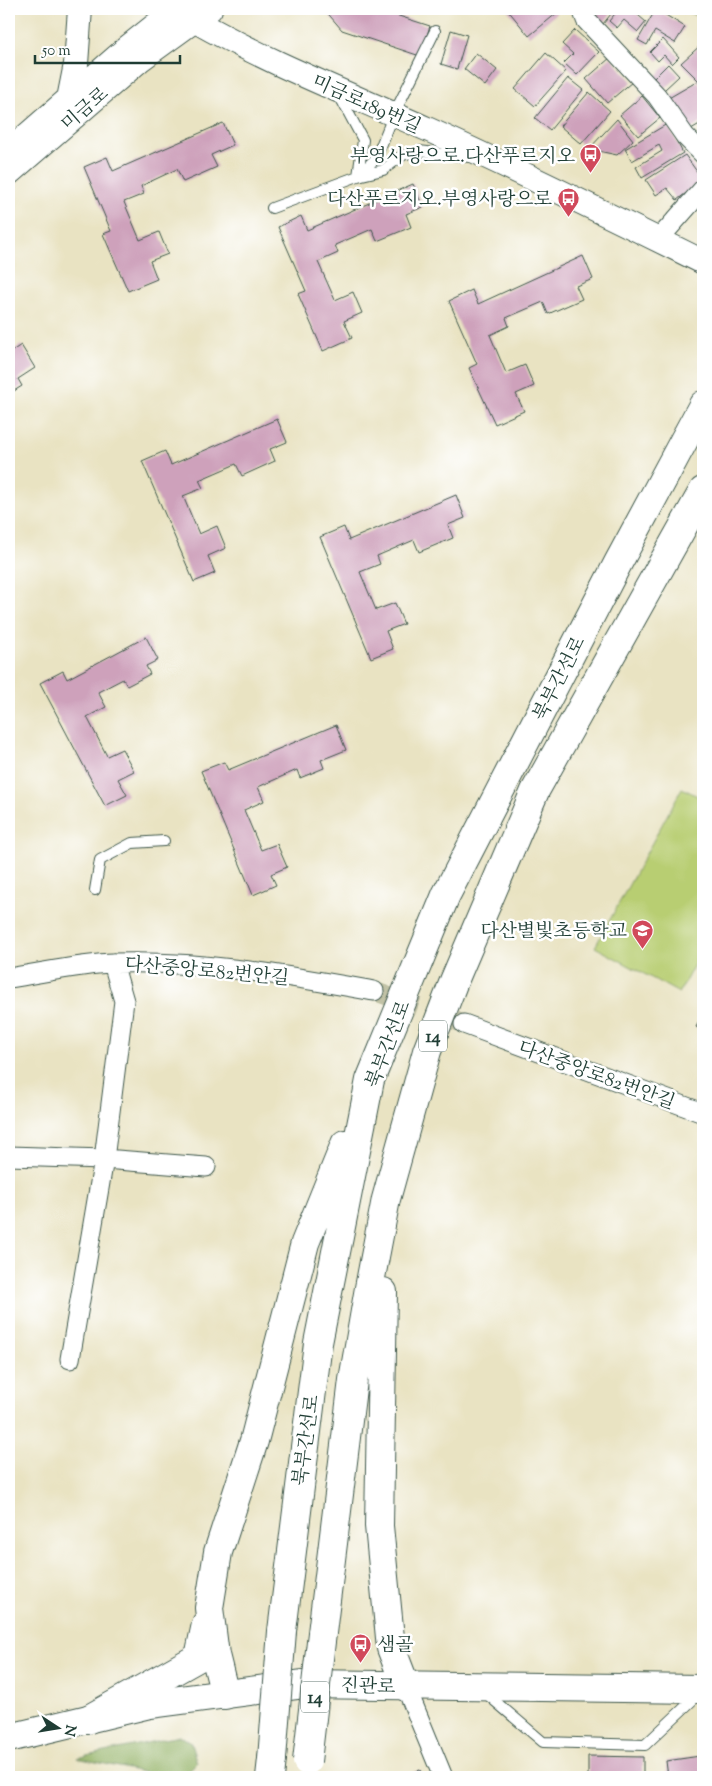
<svg xmlns="http://www.w3.org/2000/svg" width="712" height="1786" font-family="'Sorts Mill Goudy','Noto Serif KR',serif">
<style>
.green{fill:#b8ce72;stroke:#6c8653}
.forest{fill:#92b164;stroke:#58774c}
.building{fill:#cea1bb}
.lines{fill:none;stroke-linecap:round;stroke-linejoin:round}
.minor-tunnel{stroke:#c1c2a6;stroke-width:19;stroke-dasharray:19 9;stroke-linecap:butt}
.service-casing{stroke:#3d5649;stroke-width:12}
.minor-casing{stroke:#3d5649;stroke-width:21}
.tertiary-casing{stroke:#3d5649;stroke-width:26}
.secondary-casing{stroke:#3d5649;stroke-width:30}
.trunk-casing{stroke:#3d5649;stroke-width:30}
.service{stroke:#fff;stroke-width:10}
.minor{stroke:#fff;stroke-width:19}
.tertiary{stroke:#fff;stroke-width:24}
.secondary{stroke:#fff;stroke-width:28}
.trunk{stroke:#fff;stroke-width:28}
.trunk-bridge-casing{stroke:#3d5649;stroke-width:30;stroke-linecap:butt}
.trunk-bridge{stroke:#fff;stroke-width:28}
.labels{text-anchor:middle;stroke-width:5;stroke-linejoin:round;paint-order:stroke}
.shield{fill:#fff;stroke:#627771;stroke-width:1}
.shield-label{font-size:18px;font-weight:bold;fill:#1f3d34}
.street-label{font-size:19px;fill:#1f3d34;stroke:#fff}
.poi-label{font-size:19px;fill:#1f3d34;stroke:#fff;text-anchor:end}
</style>
<rect width="100%" height="100%" fill="#fff"/>
<filter id="ink" filterUnits="userSpaceOnUse"><feTurbulence type="fractalNoise" baseFrequency=".02" numOctaves="2"/><feDisplacementMap in="SourceGraphic" scale="10" xChannelSelector="R" yChannelSelector="G"/><feConvolveMatrix kernelMatrix="1 2 1 2 8 2 1 2 1" color-interpolation-filters="sRGB"/></filter>
<filter id="wash" filterUnits="userSpaceOnUse"><feTurbulence type="fractalNoise" baseFrequency=".0096" numOctaves="4" result="noise"/><feDisplacementMap in="SourceGraphic" scale="20" xChannelSelector="R" yChannelSelector="G"/><feGaussianBlur stdDeviation="1.12" result="paint"/><feColorMatrix in="noise" values="0 0 0 0 0 0 0 0 0 0 0 0 0 0 0 0 0 1.4 0 .05"/><feComposite in="paint" operator="in"/></filter>
<g filter="url(#wash)">
<rect width="100%" height="100%" fill="#e9e3c2"/>
<path class="green" d="M682 788 703 799V948L679 993 595 947Z"/>
<path class="forest" d="M679 9H703V18Z
M179 1736 190 1741 197 1763C185 1776 184 1777 166 1777L77 1758Z"/>
<g id="blocks">
<path class="building" d="M324 9H377L430 26 420 56 342 30Z
M507 9H554L557 13 529 36Z
M601 9H615L603 24 595 17Z
M619 9H631L646 22 638 32 624 20 617 28 609 21Z
M656 9 685 27 675 43 655 31 647 45 638 40Z
M451 30 467 35 457 69 441 64Z
M575 30 599 52 577 75 564 63 573 54 562 44Z
M663 39 679 57 672 64 664 55 658 61 650 52Z
M703 43V85L681 63Z
M476 53 497 70 485 86 464 69Z
M546 53 566 71 535 106 515 89Z
M611 57 632 82 607 103 586 79Z
M668 64 679 76 664 90 653 79Z
M568 78 583 90 550 130 535 118Z
M698 81 703 90V122L686 132 667 99Z
M589 92 610 111 581 144 560 126Z
M642 96 660 118 638 136 620 115Z
M617 119 633 140 617 155 589 149Z
M223 123 233 145 211 155 217 167 183 182 177 169 141 186 144 194 124 202 140 240 159 232 168 254 150 261 157 279 128 291 103 234 111 231 84 167 107 157 113 171Z
M667 124 683 153 642 178 636 167 662 151 659 145 632 161 625 149Z
M685 155 703 180 677 200 667 188 656 195 646 180Z
M413 184 423 207 406 214 411 227 377 241 372 229 335 245 338 253 318 262 335 300 353 292 362 313 344 321 352 338 323 351 298 294 306 291 278 227 301 216 307 230Z
M583 256 593 279 576 286 582 299 548 314 543 302 506 318 509 326 490 335 506 373 525 365 534 386 516 394 524 411 495 424 469 368 477 364 449 301 472 290 478 304Z
M21 345 35 368 18 379 22 386 9 394V353Z
M277 419 287 442 270 449 275 461 242 476 236 464 199 480 203 488 183 496 199 534 217 526 226 548 208 556 215 573 194 582 142 461 165 451 171 465Z
M456 495 465 518 448 525 453 538 419 552 414 540 377 556 380 564 360 572 376 610 395 603 404 624 386 631 393 649 371 658 320 537 344 527 349 540Z
M146 637 158 660 146 666 150 674 127 686 123 679 98 692 106 707 87 717 107 756 122 749 134 771 118 779 127 795 105 806 40 683 63 671 67 679Z
M336 725 346 750 321 760 324 768 300 778 297 770 258 787 264 801 244 810 261 850 277 844 287 867 271 874 276 885 253 895 201 771 224 762 228 770Z
M703 1014V1031L696 1027Z
M588 1756 643 1757V1777H588Z
M700 1756 703 1777H668L666 1761Z
M420 1770 423 1777H399Z"/>
</g>
</g>
<g filter="url(#ink)">
<use href="#blocks" fill-opacity="0" stroke="#3d5649" stroke-width="1"/>
<g class="lines">
<path class="minor-tunnel" d="M374 991 464 1024"/>
<defs>
<path id="service" d="M339 95 363 140 358 176 383 170 403 155 419 151 469 157
M272 208 358 176 376 158 394 114 435 31
M95 890 100 860 132 843 164 841
M483 1691 543 1742 645 1745 700 1693"/>
<path id="minor" d="M582 9 586 20 657 96 685 136 703 154
M658 240 703 189
M9 978C43 973 79 964 114 963 201 960 289 976 374 991
M464 1024 703 1113
M9 1156 104 1159 206 1167
M70 1359 104 1159 124 1001 113 963
M406 1687 443 1777"/>
<path id="tertiary" d="M194 20C269 63 349 94 427 129 520 171 612 217 703 262
M69 99 76 64 80 9
M9 151 127 48 176 9
M9 173 141 59 210 9"/>
<path id="secondary" d="M9 1738 150 1704 304 1684 703 1689"/>
<path id="trunk" d="M383 1292 379 1526 391 1648 406 1687
M282 1631 318 1343 370 1080 446 895 618 563 703 405
M322 1633 353 1380 369 1288 386 1199 427 1051 454 981 535 791 703 491
M225 1695 215 1655 209 1608 218 1552 254 1441 305 1243 345 1144
M87 1720 199 1657 206 1624
M270 1777 272 1759"/>
</defs>
<use href="#service" class="service-casing"/>
<use href="#minor" class="minor-casing"/>
<use href="#tertiary" class="tertiary-casing"/>
<use href="#secondary" class="secondary-casing"/>
<use href="#trunk" class="trunk-casing"/>
<use href="#service" class="service"/>
<use href="#minor" class="minor"/>
<use href="#tertiary" class="tertiary"/>
<use href="#secondary" class="secondary"/>
<use href="#trunk" class="trunk"/>
<defs>
<path id="trunk-bridge" d="M272 1759 282 1631
M307 1761 322 1633"/>
</defs>
<use href="#trunk-bridge" class="trunk-bridge-casing"/>
<use href="#trunk-bridge" class="trunk-bridge"/>
</g>
</g>
<defs>
<symbol id="bus-pin" viewBox="-11 -11 22 30"><path d="M0 17L-7.5 6A9.5 9.5 0 1 1 7.5 6Z" fill="#d1495b" stroke="#fff"/><path d="M-5-6H5V4H4V6H2V4H-2V6H-4V4H-5ZM-3.5-4V0h7V-4ZM-3.5 1.2v1.5H-2V1.2ZM2 1.2v1.5H3.5V1.2Z" fill="#fff"/></symbol>
<symbol id="school-pin" viewBox="-11 -11 22 30"><path d="M0 17L-7.5 6A9.5 9.5 0 1 1 7.5 6Z" fill="#d1495b" stroke="#fff"/><path d="M0-5L7-2L0 1L-7-2ZM-4 1L0 2.5L4 1V4Q0 6-4 4Z" fill="#fff"/></symbol>
</defs>
<g fill-rule="evenodd">
<use href="#bus-pin" x="578" y="142" width="25" height="34"/>
<use href="#bus-pin" x="556" y="186" width="25" height="34"/>
<use href="#school-pin" x="630" y="918" width="25" height="34"/>
<use href="#bus-pin" x="348" y="1632" width="25" height="34"/>
</g>
<g class="labels">
<g class="shield">
<rect x="419" y="1020.5" width="28" height="31" rx="4"/>
<rect x="301" y="1681.5" width="28" height="31" rx="4"/>
</g>
<g class="shield-label">
<text x="433" y="1042">14</text>
<text x="315" y="1703">14</text>
</g>
<g class="street-label">
<text transform="translate(367 103) rotate(24)" y="7">미금로189번길</text>
<text transform="translate(84 108) rotate(-41)" y="7">미금로</text>
<text transform="translate(558 678) rotate(-63)" y="7">북부간선로</text>
<text transform="translate(207 970) rotate(5)" y="7">다산중앙로82번안길</text>
<text transform="translate(387 1044) rotate(-69)" y="7">북부간선로</text>
<text transform="translate(597 1074) rotate(20)" y="7">다산중앙로82번안길</text>
<text transform="translate(305 1440) rotate(-82)" y="7">북부간선로</text>
<text transform="translate(368 1685) rotate(2)" y="7">진관로</text>
</g>
<g class="poi-label">
<text x="575" y="162">부영사랑으로.다산푸르지오</text>
<text x="552" y="205">다산푸르지오.부영사랑으로</text>
<text x="627" y="937">다산별빛초등학교</text>
<text x="377" y="1651" text-anchor="start">샘골</text>
</g>
</g>
<rect width="712" height="1786" fill="none" stroke="#fff" stroke-width="30"/>
<g transform="translate(58 1728) rotate(102)" stroke="#ffffff" stroke-width="4" paint-order="stroke">
<path d="M0-4L9 19L0 12L-9 19Z" fill="#1f3d34"/>
<text y="-8" font-size="14" font-weight="bold" text-anchor="middle" fill="#1f3d34">N</text>
</g>
<path d="M35 55v8h145v-8" fill="none" stroke="#1f3d34" stroke-width="2.5"/>
<text x="42" y="55" font-size="15" fill="#1f3d34" stroke="#ffffff" stroke-width="4" paint-order="stroke">50 m</text>
</svg>
